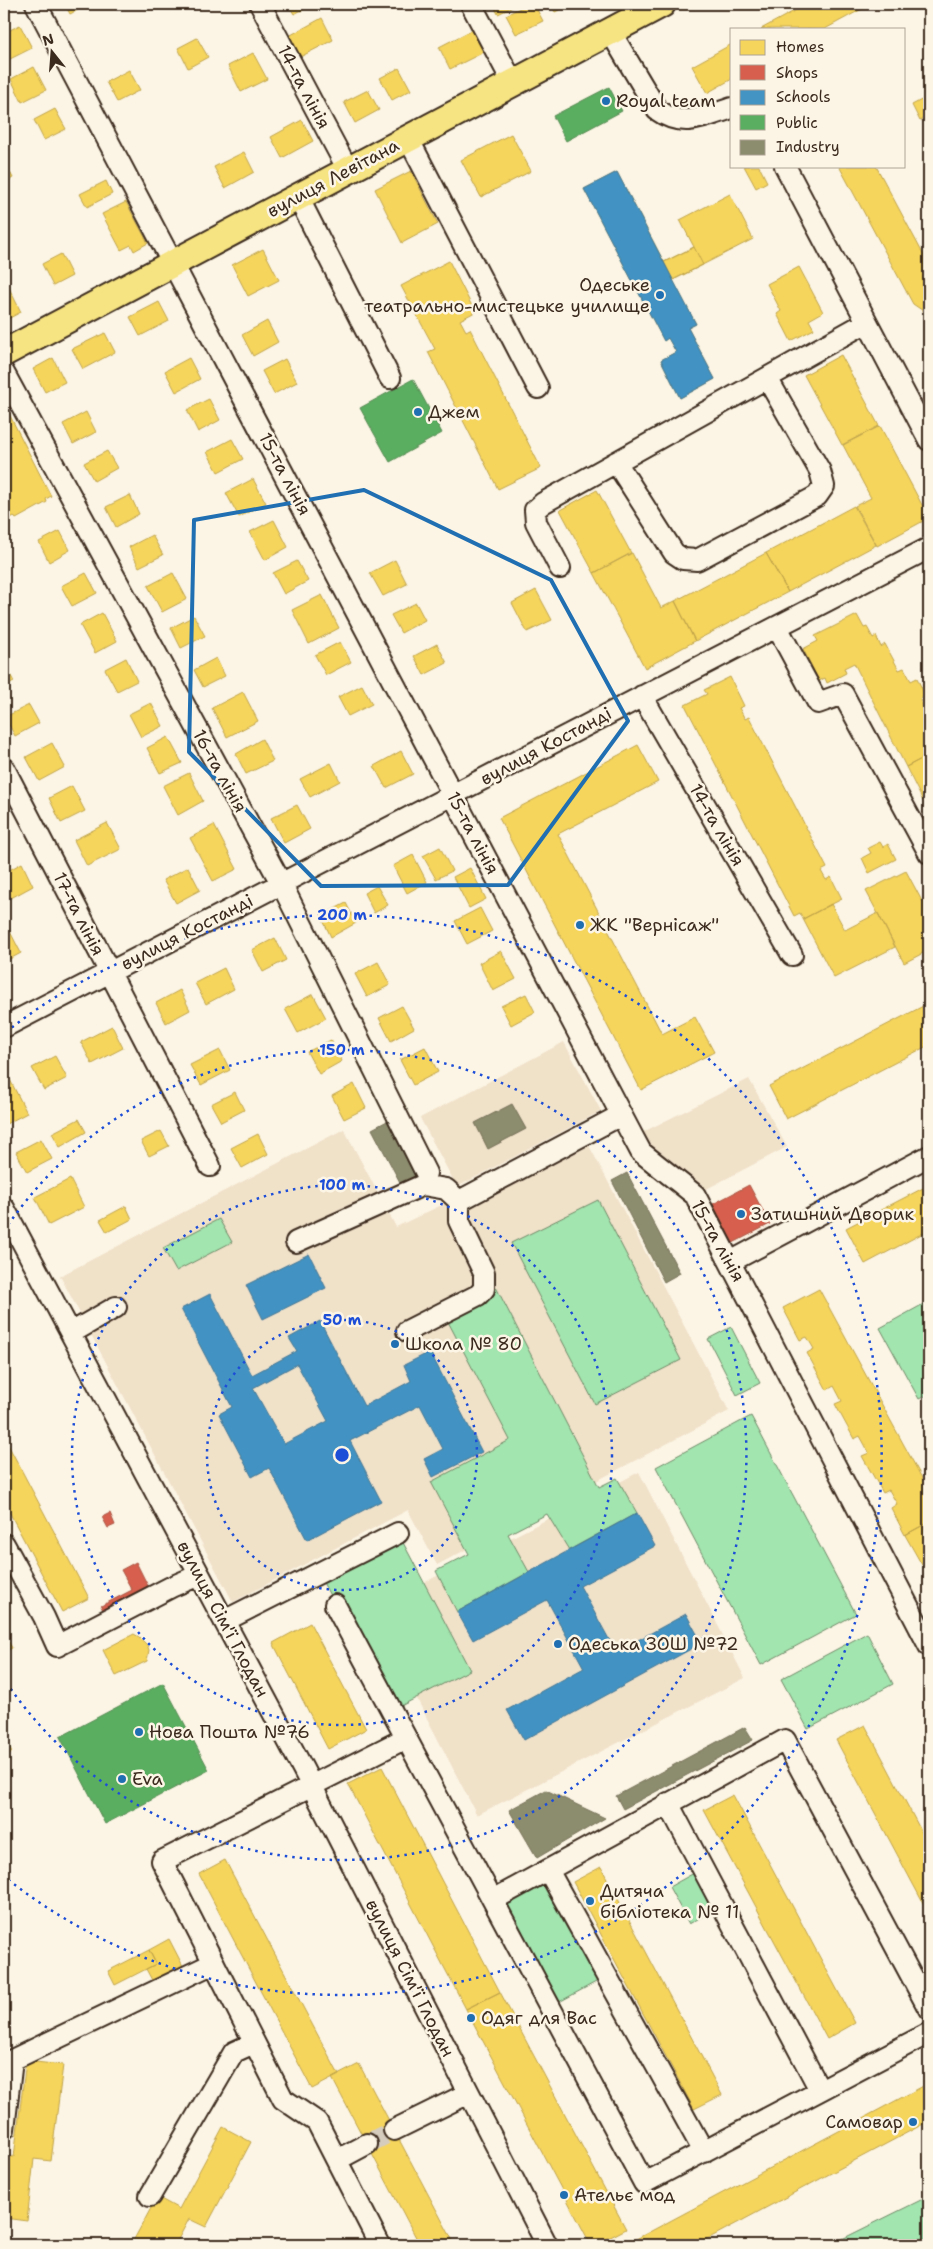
<svg xmlns="http://www.w3.org/2000/svg" width="933" height="2249" font-family="'Shantell Sans',sans-serif">
<style>
.built{fill:#f0e1c9}
.green{fill:#a2e5af;stroke:#6e8866}
.homes{fill:#f6d55c;stroke:#bea249}
.shops{fill:#d6604d;stroke:#a8503f}
.schools{fill:#4393c3;stroke:#417492;fill-rule:evenodd}
.public{fill:#5aae61;stroke:#51864d}
.industry{fill:#8c8c6e;stroke:#746f56}
.lines{fill:none;stroke-linecap:round;stroke-linejoin:round}
.minor-tunnel{stroke:#d5ccbd;stroke-width:20;stroke-dasharray:20 10;stroke-linecap:butt}
.minor-casing{stroke:#3b2a1e;stroke-width:24}
.major-casing{stroke:#3b2a1e;stroke-width:30}
.minor{stroke:#fcf5e5;stroke-width:20}
.major{stroke:#f6e381;stroke-width:26}
.marked{fill:none;stroke:#1f6fb2;stroke-width:4;stroke-linejoin:round}
.ring{fill:none;stroke:#1d4ed8;stroke-width:2.5;stroke-dasharray:2.5 5}
.poi-dot{fill:#1f6fb2;stroke:#fcf5e5;stroke-width:2}
.labels{text-anchor:middle;stroke-width:5;stroke-linejoin:round;paint-order:stroke}
.street-label{font-size:18px;fill:#3b2a1e;stroke:#fcf5e5}
.poi-label{font-size:18px;fill:#3b2a1e;stroke:#fcf5e5;text-anchor:start}
.centre{fill:#1d4ed8;stroke:#fcf5e5;stroke-width:2.5}
.ring-label{font-size:15px;text-anchor:middle;font-weight:bold;fill:#1d4ed8;stroke:#fcf5e5;stroke-width:5;stroke-linejoin:round;paint-order:stroke}
</style>
<rect width="100%" height="100%" fill="#fcf5e5"/>
<filter id="ink" filterUnits="userSpaceOnUse"><feTurbulence type="fractalNoise" baseFrequency=".02" numOctaves="2"/><feDisplacementMap in="SourceGraphic" scale="10" xChannelSelector="R" yChannelSelector="G"/><feConvolveMatrix kernelMatrix="1 2 1 2 8 2 1 2 1" color-interpolation-filters="sRGB"/></filter>
<g filter="url(#ink)">
<path class="built" d="M564 1042 601 1111 457 1187 420 1118Z
M749 1079 787 1147 695 1195 633 1137Z
M344 1129 396 1227 584 1136 729 1411 437 1565 408 1510 233 1602 60 1276Z
M639 1472 745 1678 477 1815 371 1610Z"/>
<path class="green" d="M598 1200 681 1360 595 1404 511 1243Z
M219 1219 232 1242 176 1271 163 1248Z
M496 1287 599 1487 617 1478 637 1513 569 1550 547 1514 508 1534 529 1572 457 1612 436 1571 469 1554 431 1482 510 1440 444 1314Z
M929 1301V1394L919 1399 880 1328Z
M731 1327 760 1383 737 1395 708 1339Z
M751 1416 856 1614 761 1665 656 1467Z
M398 1533 470 1670 391 1711 318 1573Z
M867 1633 893 1684 808 1729 781 1679Z
M548 1870 607 1976 550 2007 493 1900Z
M694 1873 714 1910 689 1924 669 1887Z
M929 2196V2245H830Z"/>
<path class="homes" d="M65 4H89L70 14Z
M288 4H314L294 14Z
M493 4H519L498 14Z
M528 4H534L543 21 516 34 506 15Z
M551 4H571L555 12Z
M807 4H871L825 29H761Z
M322 18 333 40 300 57 289 36Z
M20 25 32 48 4 62V33Z
M472 30 484 52 450 69 439 47Z
M197 38 208 57 188 68 178 48Z
M732 44V79L707 93 692 66Z
M253 53 267 79 241 92 228 66Z
M34 67 46 90 22 102 11 79Z
M399 68 411 90 392 100 380 78Z
M129 70 140 90 117 102 106 82Z
M368 90 379 110 355 123 344 102Z
M929 96V116L920 121 912 105Z
M55 109 66 129 44 140 34 120Z
M302 120 313 141 282 158 271 137Z
M511 134 531 171 481 197 461 160Z
M244 152 254 172 225 188 214 167Z
M4 161 13 178 4 183Z
M744 166H759L767 182 756 188Z
M839 166H876L929 265V315L913 304Z
M411 171 438 224 402 243 375 189Z
M617 172 664 262 694 247 680 220 730 194 753 239 673 280 696 324 688 328 715 379 680 398 661 360 676 352 668 338 664 341 584 189Z
M106 181 112 194 87 207 80 194Z
M126 202 148 243 134 251 131 245 121 250 102 214Z
M694 247 703 265 673 280 664 262Z
M263 249 279 280 248 296 232 265Z
M61 254 72 276 53 286 42 264Z
M449 261 475 312 460 320 466 331 470 329 541 468 498 489 428 352 435 349 401 286Z
M799 267 823 312 809 320 814 329 791 341 777 314 781 311 767 284Z
M5 280 21 312 4 321V281Z
M159 302 169 321 140 336 130 317Z
M267 321 278 342 253 356 242 335Z
M105 333 115 352 83 369 72 349Z
M841 355 879 426 842 445 804 375Z
M53 358 65 382 45 392 33 369Z
M189 358 200 379 176 392 165 371Z
M285 359 297 382 274 394 262 371Z
M209 399 220 420 198 432 187 410Z
M6 408 51 496 46 499 47 502 16 519 14 516 4 522V409Z
M86 412 96 432 73 444 63 424Z
M880 426 929 518 877 546 855 506 871 498 843 445Z
M232 439 243 459 218 472 207 452Z
M107 451 117 468 94 481 84 463Z
M253 479 266 503 239 517 226 493Z
M597 490 631 553 594 573 560 510Z
M130 495 139 514 116 527 106 507Z
M854 506 876 545 788 592 766 553Z
M274 520 288 547 265 560 250 532Z
M60 531 70 550 49 562 39 542Z
M152 535 163 555 139 567 129 547Z
M632 553 661 608 675 601 695 641 645 668 594 573Z
M766 553 788 592 695 641 675 601Z
M395 560 407 584 383 596 370 573Z
M297 561 308 581 284 594 273 573Z
M86 573 97 593 72 606 61 586Z
M173 573 187 599 162 612 148 586Z
M536 590 552 620 527 632 512 603Z
M322 595 339 628 309 644 292 610Z
M416 603 425 620 401 633 391 615Z
M102 613 117 641 95 653 80 625Z
M857 615 864 628 867 627 873 638 876 636 881 647 885 644 899 670 904 668 911 681 917 678 925 695 920 699 929 718V755L906 767 854 663 844 668 846 673 827 683 825 678 819 681 803 649 818 641 815 636Z
M194 616 205 636 181 648 171 628Z
M340 642 351 662 326 675 315 655Z
M437 644 447 663 424 675 414 656Z
M126 658 137 681 117 691 105 669Z
M216 658 225 676 203 687 194 670Z
M5 664 14 682 4 687V665Z
M730 677 744 706 739 708 745 719 749 717 827 868 821 871 826 880 831 877 842 899 803 919 800 913 794 916 685 705 707 694 704 690Z
M362 685 372 704 348 716 338 697Z
M243 692 258 721 227 737 212 708Z
M151 703 163 726 141 737 129 714Z
M29 705 39 723 15 736 5 717Z
M168 737 182 763 160 773 147 748Z
M262 739 273 761 246 774 236 754Z
M52 743 65 767 39 781 26 757Z
M638 745 658 782 558 834 662 1034 695 1017 714 1052 641 1090 499 818Z
M401 751 413 774 386 788 374 766Z
M929 755V813L906 767Z
M331 763 340 781 310 797 300 779Z
M189 773 203 801 178 815 163 786Z
M72 786 85 811 61 823 49 798Z
M297 805 310 829 284 843 271 818Z
M107 823 121 849 87 866 74 840Z
M214 825 237 869 213 881 190 838Z
M4 831 10 842 4 845Z
M880 842 883 847 888 844 896 859 869 873 862 858 871 853 868 848Z
M440 847 452 871 436 879 423 856Z
M413 855 427 882 407 893 393 866Z
M22 863 33 886 11 898 4 885V873Z
M188 867 200 890 176 903 163 880Z
M470 868 486 899 469 908 453 877Z
M906 871 922 901 929 898V950L904 963 866 891Z
M377 886 388 905 374 913 364 893Z
M346 903 356 923 331 937 321 916Z
M831 904 845 930 878 913 895 947 834 978 803 919Z
M480 908 492 931 467 944 455 921Z
M5 922 21 953 4 962V923Z
M275 938 286 960 263 972 252 950Z
M501 951 516 979 493 991 479 963Z
M378 962 390 985 367 997 355 974Z
M224 968 234 989 206 1004 195 983Z
M180 990 190 1010 166 1023 156 1003Z
M313 994 326 1018 298 1033 285 1009Z
M526 994 535 1012 511 1025 501 1006Z
M929 1003V1045L786 1119 769 1086Z
M402 1006 414 1028 391 1041 379 1018Z
M112 1026 123 1048 92 1064 81 1042Z
M331 1040 342 1061 319 1074 307 1052Z
M425 1047 438 1072 413 1085 400 1060Z
M220 1050 230 1070 201 1085 190 1065Z
M55 1056 67 1078 44 1090 32 1068Z
M6 1072 27 1113 4 1125V1073Z
M354 1084 366 1108 344 1119 332 1096Z
M235 1092 244 1110 221 1122 211 1104Z
M79 1119 86 1132 60 1147 52 1133Z
M161 1131 169 1146 149 1156 141 1141Z
M258 1134 268 1154 242 1168 231 1148Z
M41 1139 52 1159 27 1172 16 1152Z
M70 1179 84 1207 49 1225 35 1197Z
M929 1185V1230L865 1264 846 1228Z
M126 1206 132 1219 107 1232 100 1220Z
M819 1289 929 1491V1522L905 1535 891 1508 897 1504 889 1490 883 1493 862 1456 869 1453 865 1445 860 1436 854 1439 835 1404 842 1401 834 1386 827 1390 807 1353 814 1349 807 1337 800 1340 783 1308Z
M4 1437 89 1598 62 1612 4 1502Z
M929 1522V1562L922 1565 905 1535Z
M310 1623 366 1729 328 1749 273 1643Z
M4 1633 12 1648 4 1652Z
M134 1634 139 1637 147 1645 149 1650 147 1661 116 1676 103 1650Z
M865 1725 929 1846V1914L836 1740Z
M4 1738 12 1752 4 1757Z
M382 1767 500 1992 466 2009 348 1784Z
M733 1795 855 2023 827 2039 704 1810Z
M225 1860 339 2075 312 2089 199 1874Z
M601 1867 722 2095 694 2109 573 1882Z
M169 1939 183 1966 153 1982 146 1969 156 1964 149 1950Z
M149 1950 156 1964 115 1985 108 1971Z
M500 1992 626 2229 595 2245H591L466 2009Z
M26 2061 63 2065 51 2161 34 2159 27 2221 4 2218V2156L14 2157Z
M359 2064 455 2245H420L332 2078Z
M929 2083V2121L696 2245H625Z
M223 2127 251 2142 206 2227 189 2219 175 2245H131L157 2197 179 2209Z"/>
<path class="shops" d="M749 1185 770 1224 733 1243 713 1204Z
M110 1513 115 1525 108 1528 102 1517Z
M136 1562 150 1590 105 1614 101 1606 132 1590 121 1570Z"/>
<path class="schools" d="M617 172 696 324 688 328 715 379 680 398 661 360 676 352 668 338 664 341 584 189Z
M309 1254 326 1288 263 1319 246 1285Z
M210 1294 252 1375 297 1351 289 1338 320 1321 364 1406 411 1381 404 1365 430 1352 482 1452 433 1477 424 1459 443 1449 420 1405 350 1441 381 1501 307 1540 269 1468 252 1477 219 1414 232 1407 181 1309ZM297 1364 328 1421 284 1444 253 1388Z
M637 1513 655 1546 580 1586 616 1652 686 1614 702 1643 524 1740 507 1710 584 1668 547 1600 473 1640 457 1612Z"/>
<path class="public" d="M609 87 622 111 566 141 553 116Z
M413 379 442 433 390 462 360 408Z
M163 1683 209 1770 105 1824 60 1737Z"/>
<path class="industry" d="M512 1104 526 1129 488 1149 475 1123Z
M391 1119 422 1178 403 1188 372 1129Z
M627 1173 680 1273 664 1282 612 1181Z
M745 1727 753 1740 623 1809 616 1796Z
M546 1790 605 1818 537 1858 509 1810Z"/>
<g class="lines">
<path class="minor-tunnel" d="M367 2144 394 2130"/>
<defs>
<path id="minor" d="M36 4 633 1137 641 1152 695 1195 929 1646
M260 4 348 170
M471 4 513 83
M610 31 657 110C683 129 704 117 732 108
M408 138 538 388
M785 166 929 440
M298 197 390 378
M4 373 281 883 426 1173
M616 462 674 553 683 559 697 560 817 496 824 486 820 471 767 378
M560 568 536 522 535 510 543 503 867 322
M777 627 818 703 843 694 929 853
M642 696 792 955
M4 768 210 1166
M4 1027 929 548
M459 1201 621 1115
M4 1208 303 1769 547 2245
M296 1242 423 1185 446 1189 459 1201V1221L484 1273V1289L478 1295 407 1331
M730 1262 929 1156
M71 1333 116 1307
M4 1544 44 1617 57 1646 171 1587 199 1575
M335 1605 644 2183 929 2033
M224 1621 398 1533
M668 1803 820 2090
M548 1870 704 2152
M493 1900 785 1740 929 2009
M4 2129 12 2060 214 1963
M394 2130 469 2093
M337 2160 367 2144
M150 2196 234 2052 254 2043
M380 2245 317 2122 283 2099 162 1861 406 1738"/>
<path id="major" d="M4 353 662 4"/>
</defs>
<use href="#minor" class="minor-casing"/>
<use href="#major" class="major-casing"/>
<use href="#minor" class="minor"/>
<use href="#major" class="major"/>
</g>
</g>
<path class="marked" d="M364 490 551 580 628 721 508 885 321 886 189 752 194 520Z"/>
<g class="ring">
<circle cx="342" cy="1455" r="135"/>
<circle cx="342" cy="1455" r="270"/>
<path d="M4 1231A405 405 0 1 1 4 1679"/>
<path d="M6 1032A540 540 0 1 1 6 1878"/>
</g>
<g class="poi-dot">
<circle cx="606" cy="101" r="5"/>
<circle cx="660" cy="295" r="5"/>
<circle cx="418" cy="412" r="5"/>
<circle cx="580" cy="925" r="5"/>
<circle cx="741" cy="1214" r="5"/>
<circle cx="395" cy="1344" r="5"/>
<circle cx="558" cy="1644" r="5"/>
<circle cx="139" cy="1732" r="5"/>
<circle cx="122" cy="1779" r="5"/>
<circle cx="590" cy="1901" r="5"/>
<circle cx="471" cy="2018" r="5"/>
<circle cx="913" cy="2122" r="5"/>
<circle cx="564" cy="2195" r="5"/>
</g>
<g class="labels">
<g class="street-label">
<text transform="translate(304 87) rotate(62)" y="6">14-та лінія</text>
<text transform="translate(333 178) rotate(-28)" y="6">вулиця Левітана</text>
<text transform="translate(285 474) rotate(62)" y="6">15-та лінія</text>
<text transform="translate(546 746) rotate(-28)" y="6">вулиця Костанді</text>
<text transform="translate(220 771) rotate(61)" y="6">16-та лінія</text>
<text transform="translate(717 825) rotate(60)" y="6">14-та лінія</text>
<text transform="translate(473 833) rotate(62)" y="6">15-та лінія</text>
<text transform="translate(79 914) rotate(63)" y="6">17-та лінія</text>
<text transform="translate(187 932) rotate(-27)" y="6">вулиця Костанді</text>
<text transform="translate(718 1241) rotate(61)" y="6">15-та лінія</text>
<text transform="translate(223 1619) rotate(62)" y="6">вулиця Сім'ї Глодан</text>
<text transform="translate(410 1978) rotate(63)" y="6">вулиця Сім'ї Глодан</text>
</g>
<g class="poi-label">
<text x="616" y="107">Royal team</text>
<text x="650" y="291" text-anchor="end">Одеське<tspan x="650" dy="21">театрально-мистецьке училище</tspan></text>
<text x="428" y="418">Джем</text>
<text x="590" y="931">ЖК "Вернісаж"</text>
<text x="751" y="1220">Затишний Дворик</text>
<text x="405" y="1350">Школа № 80</text>
<text x="568" y="1650">Одеська ЗОШ №72</text>
<text x="149" y="1738">Нова Пошта №76</text>
<text x="132" y="1785">Eva</text>
<text x="600" y="1897">Дитяча<tspan x="600" dy="21">бібліотека № 11</tspan></text>
<text x="481" y="2024">Одяг для Вас</text>
<text x="903" y="2128" text-anchor="end">Самовар</text>
<text x="574" y="2201">Ательє мод</text>
</g>
</g>
<circle cx="342" cy="1455" r="8" class="centre"/>
<g class="ring-label">
<text x="342" y="920">200 m</text>
<text x="342" y="1055">150 m</text>
<text x="342" y="1190">100 m</text>
<text x="342" y="1325">50 m</text>
</g>
<rect width="933" height="2249" fill="none" stroke="#fcf5e5" stroke-width="20"/>
<rect x="10" y="10" width="913" height="2229" fill="none" stroke="#3b2a1e" stroke-width="2" filter="url(#ink)"/>
<rect x="730" y="28" width="175" height="140" fill="#fcf5e5" stroke="#afa495"/>
<rect x="740" y="40" width="25" height="15" fill="#f6d55c" stroke="#afa495"/>
<text x="776" y="52" font-size="15" fill="#3b2a1e">Homes</text>
<rect x="740" y="65" width="25" height="15" fill="#d6604d" stroke="#afa495"/>
<text x="776" y="78" font-size="15" fill="#3b2a1e">Shops</text>
<rect x="740" y="90" width="25" height="15" fill="#4393c3" stroke="#afa495"/>
<text x="776" y="102" font-size="15" fill="#3b2a1e">Schools</text>
<rect x="740" y="115" width="25" height="15" fill="#5aae61" stroke="#afa495"/>
<text x="776" y="128" font-size="15" fill="#3b2a1e">Public</text>
<rect x="740" y="140" width="25" height="15" fill="#8c8c6e" stroke="#afa495"/>
<text x="776" y="152" font-size="15" fill="#3b2a1e">Industry</text>
<g transform="translate(52 52) rotate(343)" stroke="#fcf5e5" stroke-width="4" paint-order="stroke">
<path d="M0-4L9 19L0 12L-9 19Z" fill="#3b2a1e"/>
<text y="-8" font-size="14" font-weight="bold" text-anchor="middle" fill="#3b2a1e">N</text>
</g>
</svg>
